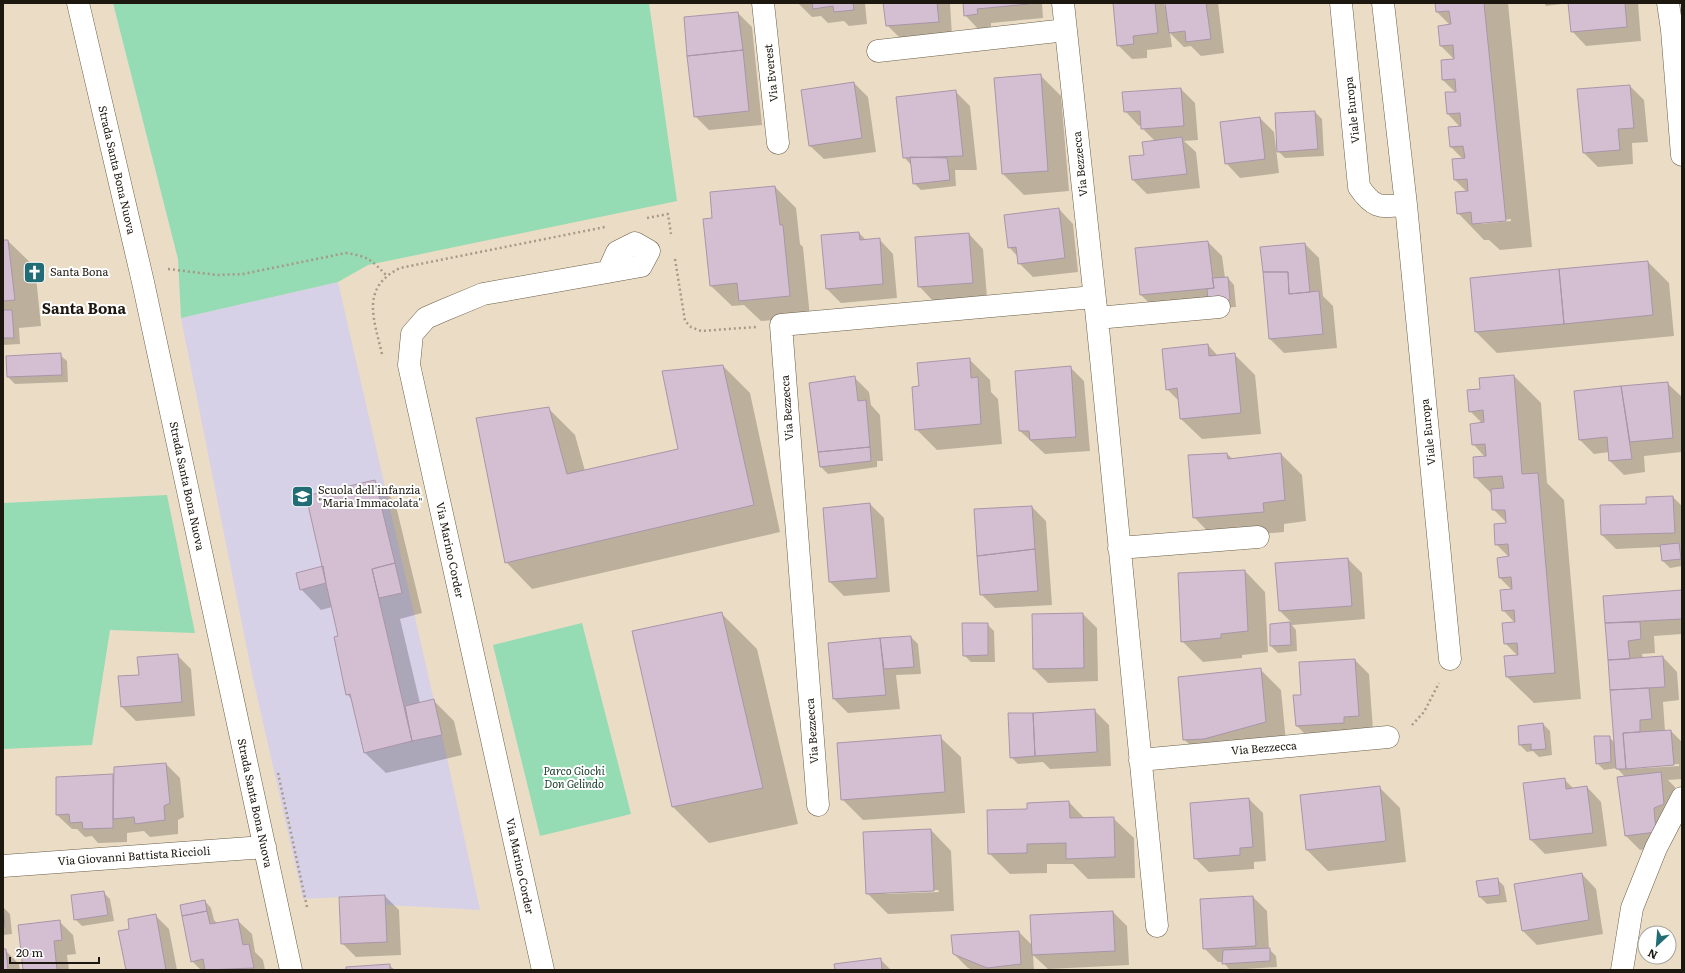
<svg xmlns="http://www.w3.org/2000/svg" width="1685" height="973" font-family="Literata,serif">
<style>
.education{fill:#d7d1e7}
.green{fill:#95dbb3}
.shadow{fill:#0003;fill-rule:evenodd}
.building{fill:#d4bfd2;stroke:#a995a8}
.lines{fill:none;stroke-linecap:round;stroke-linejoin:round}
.minor-casing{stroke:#6a5e48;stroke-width:23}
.path{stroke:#a59a87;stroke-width:2.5;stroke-dasharray:2 3;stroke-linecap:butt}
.minor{stroke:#fff;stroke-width:22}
.labels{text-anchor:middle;stroke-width:4;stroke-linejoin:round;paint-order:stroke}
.street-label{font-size:11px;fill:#1d180f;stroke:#fff}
.poi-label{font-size:11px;fill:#1d180f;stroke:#fff;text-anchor:start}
.park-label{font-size:11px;font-style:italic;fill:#1b402c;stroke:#fff}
.district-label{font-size:15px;font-weight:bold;fill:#1d180f;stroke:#fff}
</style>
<rect width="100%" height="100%" fill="#ebddc5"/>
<path class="education" d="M338 282 442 735 480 910 386 905 385 895 303 899 252 674 181 318Z"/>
<path class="green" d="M113 3H649L677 201 368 265 338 282 181 318 178 259Z
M167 495 195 633 110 630 92 745 3 749V503Z
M582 623 631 814 540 836 493 645Z"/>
<path class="shadow" d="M798 3H865L867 24 849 26 844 21 828 23 821 16 812 17Z
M884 3H950L952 36 901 39 887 25Z
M964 3H1042L1043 18 991 23V28L979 30 965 15Z
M1114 3H1163L1166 7V3H1218L1224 53 1201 56 1191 46 1184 47 1170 33 1172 47 1147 50V58L1132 59 1118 45Z
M1436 3H1508L1532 247 1500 250 1489 240H1484L1458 213 1467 192 1455 180 1453 160 1463 159 1451 147 1460 127 1448 114 1456 93 1443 80 1442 61 1455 60 1441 46 1450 25 1437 12ZM1511 219V221L1481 224V222Z
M1544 3H1638L1641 41 1586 46 1572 31 1569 3 1546 6Z
M738 13 752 27 762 125 709 130 695 116Z
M1040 75 1061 96 1069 191 1024 195 1003 174Z
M854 83 868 97 876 152 824 159 809 145Z
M1630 86 1644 100 1648 142 1632 143 1633 164 1598 167 1584 153 1578 90Z
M1181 89 1195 103 1198 140 1184 141 1196 152 1200 188 1147 194 1133 180 1145 156 1155 141 1142 128V125L1139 126 1125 111Z
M956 92 970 106 977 170H955L956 186 921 190 914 183 912 166 904 157Z
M1315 112 1322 119 1324 156 1285 158 1278 151Z
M1260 118 1274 132 1279 173 1240 178 1226 163Z
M775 187 796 208 800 244 803 247 810 317 761 321 744 305 732 306 711 286Z
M1059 209 1073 224 1078 272 1033 277 1019 263 1018 257 1009 247Z
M859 233 867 241 879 239 893 254 897 298 841 303 827 289Z
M969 234 983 249 987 297 933 301 919 286Z
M3 241H8L35 267 41 326 19 328 20 344 3 345Z
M1208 242 1222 256 1225 278H1228L1234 285 1236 307 1155 309 1141 295Z
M1305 244 1319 258 1323 296 1333 306 1337 348 1284 353 1270 339 1261 248Z
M1648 262 1669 283 1674 336 1497 353 1476 332 1471 279Z
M1208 345 1218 356 1235 355 1255 375 1261 434 1202 439 1181 419 1179 401 1167 389Z
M60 355 67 361 68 382 15 384 8 377Z
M969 359 990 380 991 392 998 399 1002 444 937 450 916 429 920 386Z
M723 366 750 393 780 532 532 589 506 562 548 408 575 435 585 471 680 449Z
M1070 367 1084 381 1090 451 1045 454 1020 431Z
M1514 376 1541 403 1547 483 1564 500 1581 699 1534 703 1507 677 1518 656 1505 643 1515 623 1503 610 1512 590 1499 577 1509 557 1496 544 1508 524 1493 509 1492 494 1475 477 1485 457 1473 444 1483 424 1470 411 1481 390Z
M855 378 869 392 871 405 880 415 883 461H877V467L828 474 821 467Z
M1667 383 1682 397V452L1644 456 1645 472 1624 475 1610 461 1609 452 1594 454 1580 440 1575 392Z
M1227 454 1233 459 1281 454 1302 475 1306 521 1284 524V532L1214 538 1194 517Z
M375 481 395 502 422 613 400 619 420 703 433 700 454 721 462 755 386 773 365 753 352 700 347 694 339 636 332 607 321 610 301 589 324 567Z
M1673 497 1682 506V566L1670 568 1663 561 1661 547 1616 549 1602 535 1647 505Z
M870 504 884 518 890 592 844 596 830 582Z
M1032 507 1046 521 1052 605 995 608 981 594Z
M1348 559 1362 573 1365 619 1292 625 1296 630 1297 651 1278 653 1271 646V625L1291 622 1280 611Z
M1245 571 1265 592 1268 652 1242 655V658L1203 662 1182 641Z
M1682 591V634L1654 636 1655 653 1642 654 1643 659 1663 657 1677 672 1679 700 1663 702 1665 731H1671L1682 742V779L1668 780 1675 787 1678 818 1667 822 1670 846 1640 850 1625 835V777L1617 768 1604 770 1597 763 1609 737 1615 743 1604 597ZM1679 764V766L1629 769V767Z
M721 613 757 649 798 824 709 843 673 807Z
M1083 614 1097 628 1098 681 1048 683 1034 669Z
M987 624 994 631 995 662H971L964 655Z
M911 637 918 644 921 674 896 675 900 709 848 713 834 699 880 639Z
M177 655 191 669 195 716 136 721 122 707 140 676Z
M1355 660 1369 674 1373 730 1311 740 1297 726 1302 696 1300 663Z
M1260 669 1281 690 1286 742 1204 760 1184 739Z
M1094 710 1109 725 1111 766 1050 769 1043 762 1018 764 1011 757Z
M1543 724 1550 731 1552 755 1539 757 1533 751 1527 752 1520 745Z
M940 737 961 757 965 813 863 820 842 799Z
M166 764 180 778 184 817 178 820V834L150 837 144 831 127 833V842L98 843 92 836 85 837 77 829H72L57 815V778L114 775Z
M1564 779 1574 789 1587 787 1601 802 1607 846 1545 854 1531 840Z
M1379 787 1400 808 1406 862 1328 871 1307 850Z
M1249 799 1263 813 1266 861 1254 862V869L1209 872 1195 858Z
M1069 802 1085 819 1113 818 1134 838 1135 878 1088 879 1073 864H1047V873L1010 874 989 853Z
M931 830 951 851 954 911 888 914 867 893ZM938 890 939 892 885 894V892Z
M1582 874 1596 889 1603 934 1537 945 1523 931 1515 885Z
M1497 879 1504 886 1507 902 1487 904 1480 897Z
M103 892 110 899 114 921 82 926 75 919Z
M385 896 399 910 401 955 356 957 342 943Z
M1253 897 1267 911 1269 949 1276 956 1277 967 1230 970 1223 962H1218L1204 948Z
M205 901 211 908 214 920 218 924 237 920 252 934 255 952 263 960 265 970H201L192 961Z
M3 907 10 914 12 934 3 935Z
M1113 912 1127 926 1129 965 1048 969 1033 955 1034 970H973L968 968 954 954 1019 932 1033 946Z
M155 915 169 929 177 970H127L131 930Z
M59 921 73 935 76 954 67 955 69 970H24Z
M3 950H5L19 964 20 970H3Z
M880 959 891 970H836Z
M389 965 395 970H347Z"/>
<path class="building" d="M812 3H853L854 10 834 12 833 6 813 9Z
M883 3H937L939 22 886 26Z
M963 3H1029V4L977 9 978 14 964 16Z
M1113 3H1155L1158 33 1133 36 1134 44 1117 46Z
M1165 3H1206L1211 39 1186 42 1185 31 1169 33Z
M1435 3H1484L1506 221 1472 224 1471 212 1457 214 1455 192 1468 191 1467 179 1454 180 1452 159 1465 158 1463 146 1450 147 1448 127 1461 126 1460 113 1447 114 1445 92H1456L1455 79 1442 80 1441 60 1454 59 1453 45 1440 46 1438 26 1451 24 1449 11 1436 12Z
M1568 3H1625L1627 27 1571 32Z
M738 12 743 50 687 56 684 17Z
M743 50 749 111 694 117 687 56Z
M1041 74 1048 171 1002 174 994 78Z
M854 82 862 138 809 146 801 90Z
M1630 85 1634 128 1618 129 1620 150 1583 153 1577 89Z
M1181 88 1184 126 1141 129 1140 111 1124 112 1122 92Z
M956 90 963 156 903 158 896 97Z
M1315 111 1318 149 1277 152 1275 113Z
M1260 117 1265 159 1225 164 1220 122Z
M1182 137 1187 174 1132 180 1129 156 1144 155 1142 142Z
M910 157 947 158 950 180 913 184Z
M775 186 780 225H783L790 296 739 301 737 283 710 286 703 219 712 218 710 192Z
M1059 208 1065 258 1018 264 1016 247 1008 248 1004 215Z
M859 232 860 240 880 238 883 284 826 289 821 235Z
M969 233 973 283 918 287 915 237Z
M3 240H8L15 300 3 301Z
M1208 241 1214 288 1140 295 1135 248Z
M1305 243 1310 292 1289 294 1288 272H1263L1260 247Z
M1648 261 1653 315 1564 324 1559 269Z
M1559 269 1564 324 1475 332 1470 278Z
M1263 272H1288L1289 294 1319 291 1323 334 1269 339Z
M1228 277 1230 300 1208 302 1207 289 1214 288 1212 278Z
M3 310H12L14 338H3Z
M1208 344 1209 356 1235 353 1241 413 1180 419 1177 388 1166 390 1162 349Z
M61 353 62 375 7 377 6 356Z
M970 358 971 378 978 377 981 424 915 430 912 387 919 386 917 363Z
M723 365 754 505 505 563 476 418 549 407 567 474 678 449 662 371Z
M1071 366 1076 437 1030 440 1029 431H1019L1015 371Z
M1514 375 1522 474 1538 473 1555 673 1506 677 1504 656 1518 655 1517 643 1504 644 1502 623 1515 622 1514 610 1502 611 1500 590 1512 589 1511 577 1499 578 1497 558 1509 556 1508 544 1495 545 1494 524 1506 523 1505 510H1492L1491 489 1504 488 1502 476 1474 478 1473 457 1486 456 1485 444 1472 445 1470 424 1484 422 1483 410 1469 412 1467 390 1480 389 1479 378Z
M855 376 858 401 866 400 870 447 818 452 809 383Z
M1668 382 1673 438 1630 442 1621 386Z
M1621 386 1632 459 1609 461 1607 437 1579 440 1574 391Z
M870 447 871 461 820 467 818 452Z
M1227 453 1228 459 1281 453 1285 500 1263 503 1264 512 1193 518 1188 455Z
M375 480 395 563 372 569 412 741 364 753 350 694 346 695 334 637 338 636 306 496Z
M1673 496 1675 533 1601 535 1600 505 1646 504V497Z
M870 503 877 578 829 582 823 508Z
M1032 506 1035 549 977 556 974 509Z
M1679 543 1681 559 1662 561 1660 545Z
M1035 549 1038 591 980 595 977 556Z
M1348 558 1352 606 1279 611 1275 563Z
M395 563 402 593 379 598 372 569Z
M323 566 326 583 300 590 296 573Z
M1245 570 1248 631 1221 634V638L1181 642 1178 573Z
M1682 590V619L1605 623 1603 596Z
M722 612 763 788 672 807 632 631Z
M1083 613 1084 668 1033 669 1032 614Z
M1290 622 1291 645 1270 646V624Z
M1640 622 1641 639 1628 641 1630 659 1608 660 1605 623Z
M962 623H988V655L963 656Z
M911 636 914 667 884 669 880 638Z
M880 638 886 695 833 699 828 643Z
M178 654 182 702 121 707 118 676 139 675 137 657Z
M1663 656 1665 687 1610 690 1608 660Z
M1355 659 1359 716 1344 717V723L1296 726 1293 695H1301L1299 662Z
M1261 668 1266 722 1204 739 1183 740 1178 677Z
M1649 688 1652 719 1640 720V732L1623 733 1626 769H1616L1610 690Z
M434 699 442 735 412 741 405 706Z
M1095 709 1097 752 1035 756 1033 713Z
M1008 713H1033L1035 756 1010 758Z
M1543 723 1546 749 1531 750V744L1519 745 1518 726Z
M1671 730 1674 765 1626 769 1623 733Z
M941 735 945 792 841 800 837 743Z
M1594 736H1610L1611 762 1596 764Z
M166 763 170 803 164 806 165 820 135 824 134 817 113 819 114 767Z
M1661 772 1664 804 1654 808 1656 832 1625 836 1617 777Z
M113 774V828L83 829 82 822 70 823 69 814 56 815V777Z
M1565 778 1566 789 1587 786 1593 833 1530 840 1523 783Z
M1380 786 1386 841 1306 850 1300 795Z
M1249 798 1253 847 1240 848V855L1194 859 1190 803Z
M1069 801 1070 818 1114 817 1115 857 1066 859V843L1027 844V853L988 854 987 810 1027 809V803Z
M931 829 934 891 866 894 863 832Z
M1582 873 1589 920 1522 931 1514 884Z
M1498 878 1500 895 1479 897 1476 881Z
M104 891 108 915 74 920 71 895Z
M385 895 387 942 341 944 339 897Z
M1253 896 1256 946 1203 949 1200 899Z
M205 900 207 911 182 916 180 905Z
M3 906 5 927H3Z
M207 911 210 924 238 919 243 945 249 944 254 968 205 970 203 959 191 962 182 916Z
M1113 911 1115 951 1032 955 1030 915Z
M156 914 166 970H126L118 931 129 929 128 919Z
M60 920 62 940 54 941 57 970H23L18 925Z
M1019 931 1021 964 987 968 953 954 951 935Z
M1270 948V961L1222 964 1223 950Z
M3 949H6L8 970H3Z
M881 958 882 970H835L834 964Z
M390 964V970H346V967Z"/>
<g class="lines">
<defs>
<path id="minor" d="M78 3 143 282 291 970
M763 3 778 143
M1063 3 1097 318 1157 926
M1341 3 1359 187C1374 209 1380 207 1406 205
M1383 3 1406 205 1450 659
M1668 3 1672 30 1682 155
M878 51 1066 30
M1097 318 1219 307
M1119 548 1258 537
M1140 760 1388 737
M818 805 781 325 1094 297
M3 866 265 847
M543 970 409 365 412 334 426 318 442 311 483 294 641 266 649 251 635 243 617 252 608 272
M1622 970 1632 908 1656 848 1682 798"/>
</defs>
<use href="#minor" class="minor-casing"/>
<path class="path" d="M647 218 668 214 671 234
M675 259 685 321 691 327 701 331 756 327
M168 269 217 275 243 274 346 253C367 256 372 260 386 275
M382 354C374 319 360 288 400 268L605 227
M1412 725 1424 712 1439 683
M278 773 307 907"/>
<use href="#minor" class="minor"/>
</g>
<defs>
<symbol id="church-square" viewBox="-11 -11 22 22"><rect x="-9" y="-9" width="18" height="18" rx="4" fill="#226c76" stroke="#fff"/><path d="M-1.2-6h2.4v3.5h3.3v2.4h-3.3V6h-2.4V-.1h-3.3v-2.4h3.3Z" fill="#fff"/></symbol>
<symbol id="school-square" viewBox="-11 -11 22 22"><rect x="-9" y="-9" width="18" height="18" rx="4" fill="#226c76" stroke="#fff"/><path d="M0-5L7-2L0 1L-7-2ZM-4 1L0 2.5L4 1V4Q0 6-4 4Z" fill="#fff"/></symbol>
</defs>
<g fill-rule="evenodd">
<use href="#church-square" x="22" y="260" width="25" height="25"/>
<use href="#school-square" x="290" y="484" width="25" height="25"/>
</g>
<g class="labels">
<g class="street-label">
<text transform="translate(771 73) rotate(-96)" y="4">Via Everest</text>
<text transform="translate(1352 110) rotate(-96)" y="4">Viale Europa</text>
<text transform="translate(1080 164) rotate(-96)" y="4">Via Bezzecca</text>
<text transform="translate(117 170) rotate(77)" y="4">Strada Santa Bona Nuova</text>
<text transform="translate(787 408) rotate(-94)" y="4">Via Bezzecca</text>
<text transform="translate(1428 432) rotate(-96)" y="4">Viale Europa</text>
<text transform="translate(187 486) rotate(78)" y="4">Strada Santa Bona Nuova</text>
<text transform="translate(450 550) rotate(78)" y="4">Via Marino Corder</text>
<text transform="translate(812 731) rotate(-94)" y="4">Via Bezzecca</text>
<text transform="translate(1264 748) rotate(-5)" y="4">Via Bezzecca</text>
<text transform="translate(255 803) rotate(78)" y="4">Strada Santa Bona Nuova</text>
<text transform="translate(134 856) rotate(-4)" y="4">Via Giovanni Battista Riccioli</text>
<text transform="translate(520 866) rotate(78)" y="4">Via Marino Corder</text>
</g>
<g class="poi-label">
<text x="50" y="276">Santa Bona</text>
<text x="318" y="494">Scuola dell'infanzia<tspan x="318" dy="13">"Maria Immacolata"</tspan></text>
</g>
<g class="park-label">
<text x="574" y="775">Parco Giochi<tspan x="574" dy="13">Don Gelindo</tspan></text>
</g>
<g class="district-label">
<text x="84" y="314">Santa Bona</text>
</g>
</g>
<rect width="1685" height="973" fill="none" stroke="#1d180f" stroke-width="8"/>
<g transform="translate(1657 945) rotate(206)"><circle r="19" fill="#ffffff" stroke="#a5a39f"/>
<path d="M0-3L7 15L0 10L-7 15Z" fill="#226c76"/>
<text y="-6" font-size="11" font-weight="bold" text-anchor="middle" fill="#1d180f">N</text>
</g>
<path d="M10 957v6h89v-6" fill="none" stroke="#1d180f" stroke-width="2"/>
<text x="16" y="957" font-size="12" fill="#1d180f" stroke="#ffffff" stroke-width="3" paint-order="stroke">20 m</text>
</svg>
